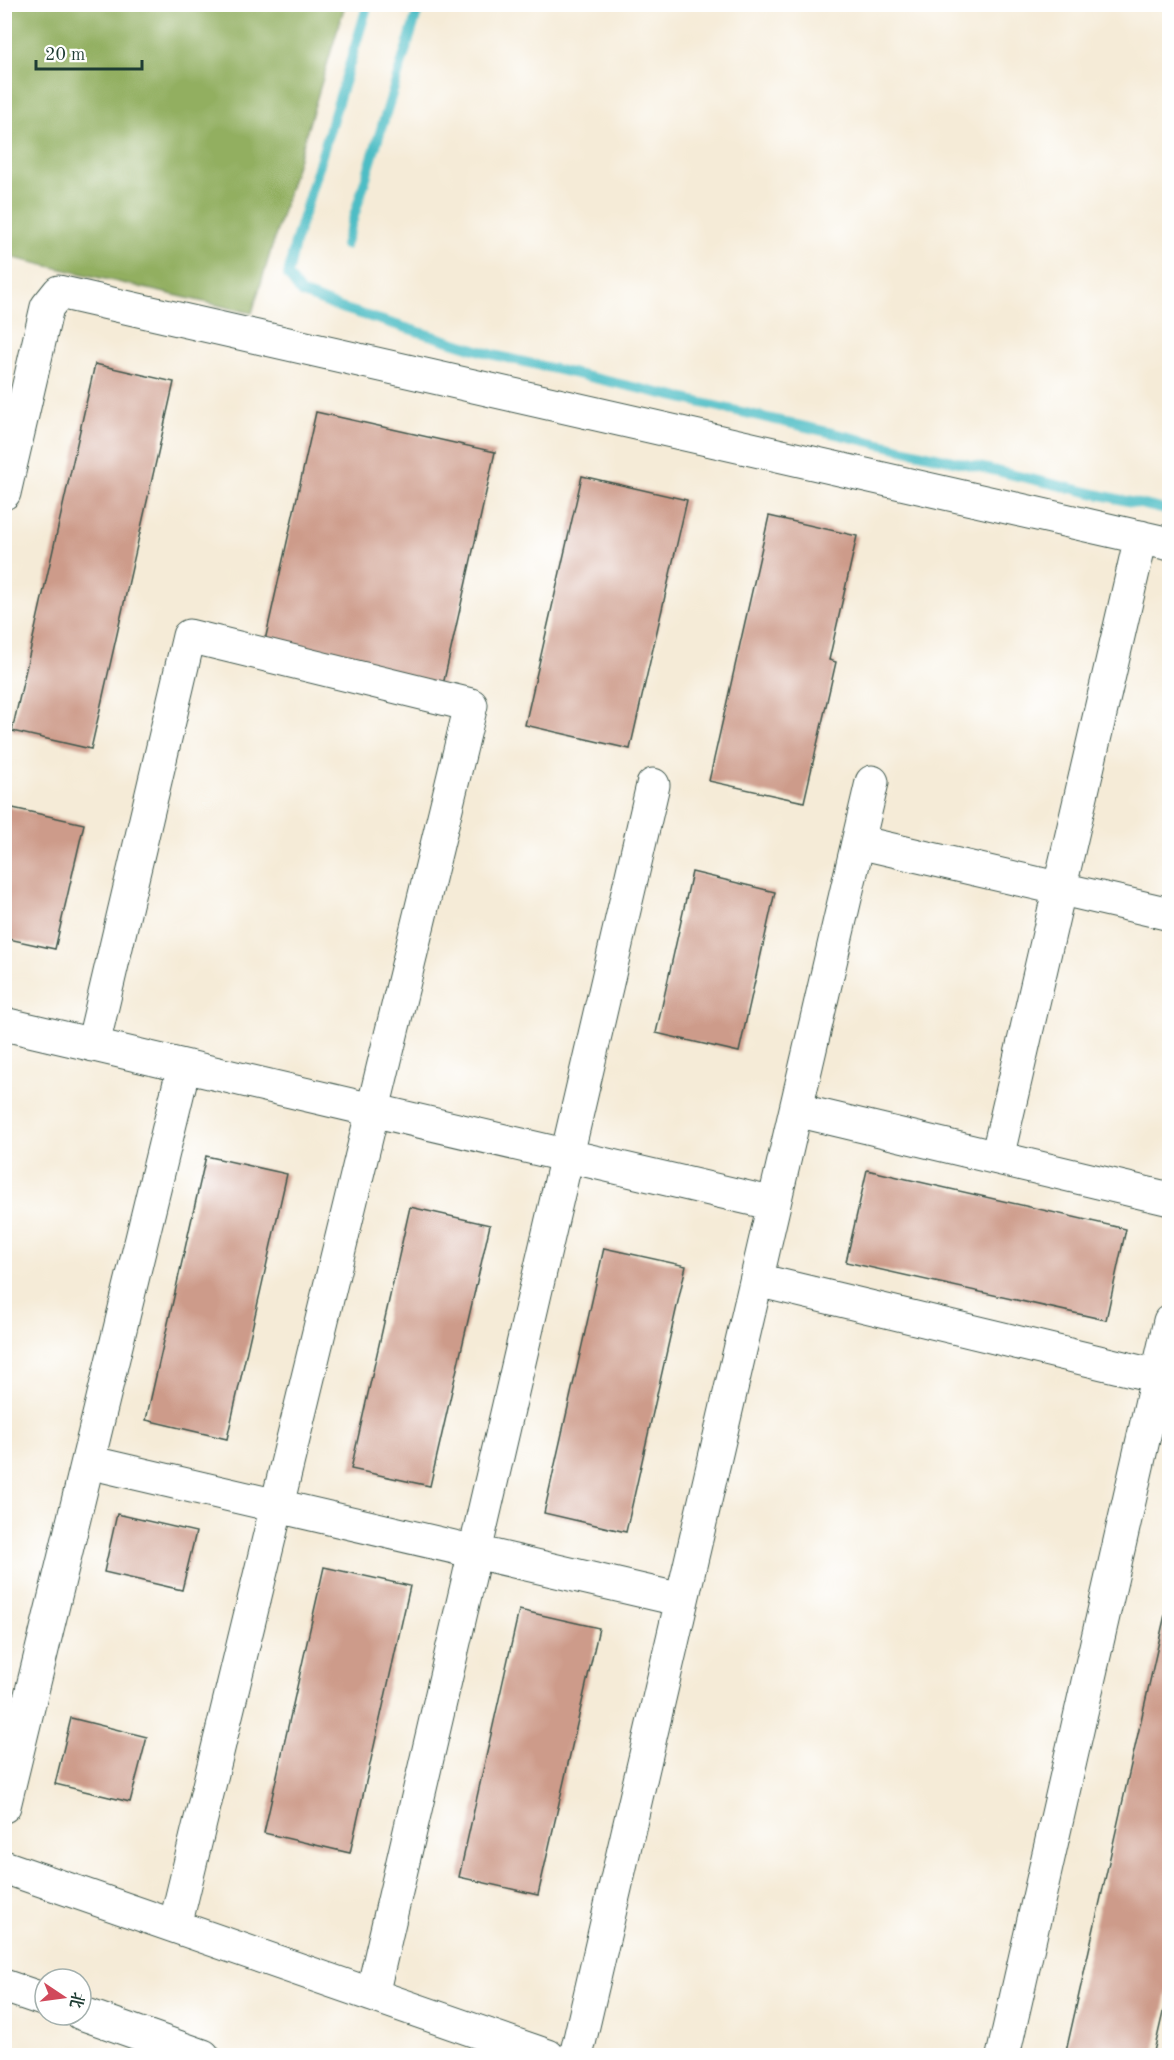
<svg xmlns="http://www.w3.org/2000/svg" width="1174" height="2060" font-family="'Old Standard TT','Noto Serif SC',serif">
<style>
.forest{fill:#92af61;stroke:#58764a;stroke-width:1.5}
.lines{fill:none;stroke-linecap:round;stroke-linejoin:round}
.stream{stroke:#4ebdc5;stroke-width:10}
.building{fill:#cd9b8a}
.minor-casing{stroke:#3f574c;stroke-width:35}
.path{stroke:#3f574c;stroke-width:4;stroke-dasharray:4.5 4.5;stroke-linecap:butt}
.minor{stroke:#fff;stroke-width:33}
</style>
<rect width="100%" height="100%" fill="#fff"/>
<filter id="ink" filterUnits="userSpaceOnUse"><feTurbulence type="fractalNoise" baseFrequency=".0167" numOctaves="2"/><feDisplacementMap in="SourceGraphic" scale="12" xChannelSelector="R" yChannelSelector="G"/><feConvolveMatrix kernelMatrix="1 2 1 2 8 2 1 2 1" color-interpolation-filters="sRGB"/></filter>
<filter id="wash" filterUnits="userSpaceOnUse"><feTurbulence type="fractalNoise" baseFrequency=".008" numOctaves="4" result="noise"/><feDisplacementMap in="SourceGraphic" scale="24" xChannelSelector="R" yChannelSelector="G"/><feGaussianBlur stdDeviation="1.35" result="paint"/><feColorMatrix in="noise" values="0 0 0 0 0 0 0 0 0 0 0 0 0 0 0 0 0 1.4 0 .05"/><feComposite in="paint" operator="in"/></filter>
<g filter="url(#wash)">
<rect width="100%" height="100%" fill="#f5ebd7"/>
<path class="forest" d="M5 4 345 5 252 313 5 256Z"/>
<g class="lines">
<path class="stream" d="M368 4 295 243 288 275 301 293 338 307 494 355 1170 511
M345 245 420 4"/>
</g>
<g id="blocks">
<path class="building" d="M95 364 174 382 91 749 12 731Z
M316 412 495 452 443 685 264 645Z
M582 476 687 500 630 749 525 725Z
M769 516 857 536 829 660 836 662 804 802 709 781Z
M4 806 84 824 55 949 4 938Z
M692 872 775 892 739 1052 656 1033Z
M206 1156 287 1174 227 1439 146 1420Z
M867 1170 1126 1229 1106 1320 846 1262Z
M410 1207 490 1225 430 1486 351 1469Z
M604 1248 686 1266 626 1532 544 1513Z
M117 1514 196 1532 182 1590 104 1572Z
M324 1567 410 1586 350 1853 264 1833Z
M1169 1597 1170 1982 1153 2056H1065Z
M519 1610 599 1628 538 1895 459 1877Z
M71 1718 147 1737 130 1802 55 1784Z"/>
</g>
</g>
<g filter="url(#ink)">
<use href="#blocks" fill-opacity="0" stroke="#3f574c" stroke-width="1.5"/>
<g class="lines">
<defs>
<path id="minor" d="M4 493 47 307 59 292 1170 544
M858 842 1170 914
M4 1024 774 1204
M93 1045 189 636 471 705 175 1926
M796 1110 1170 1199
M997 1158 1141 537
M757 1280 1157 1376
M88 1462 682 1600
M4 1806 184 1066
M4 1867 548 2056
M4 1986 45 2000
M372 1995 653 785
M81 2013 203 2056
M576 2056 872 782
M1003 2056 1170 1321"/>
</defs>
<use href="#minor" class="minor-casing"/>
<path class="path" d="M1162 4 1170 7"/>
<use href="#minor" class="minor"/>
</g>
</g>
<rect width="1174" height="2060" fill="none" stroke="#fff" stroke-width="24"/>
<g transform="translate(63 1997) rotate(103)"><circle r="28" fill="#ffffff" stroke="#a5b1ae" stroke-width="1.5"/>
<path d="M0-4.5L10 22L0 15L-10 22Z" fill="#d1495b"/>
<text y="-9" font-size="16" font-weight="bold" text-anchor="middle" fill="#1f3d34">北</text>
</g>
<path d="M36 60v9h106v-9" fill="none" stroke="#1f3d34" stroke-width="3"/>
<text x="45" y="60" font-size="18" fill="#1f3d34" stroke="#ffffff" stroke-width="4.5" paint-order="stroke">20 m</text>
</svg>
